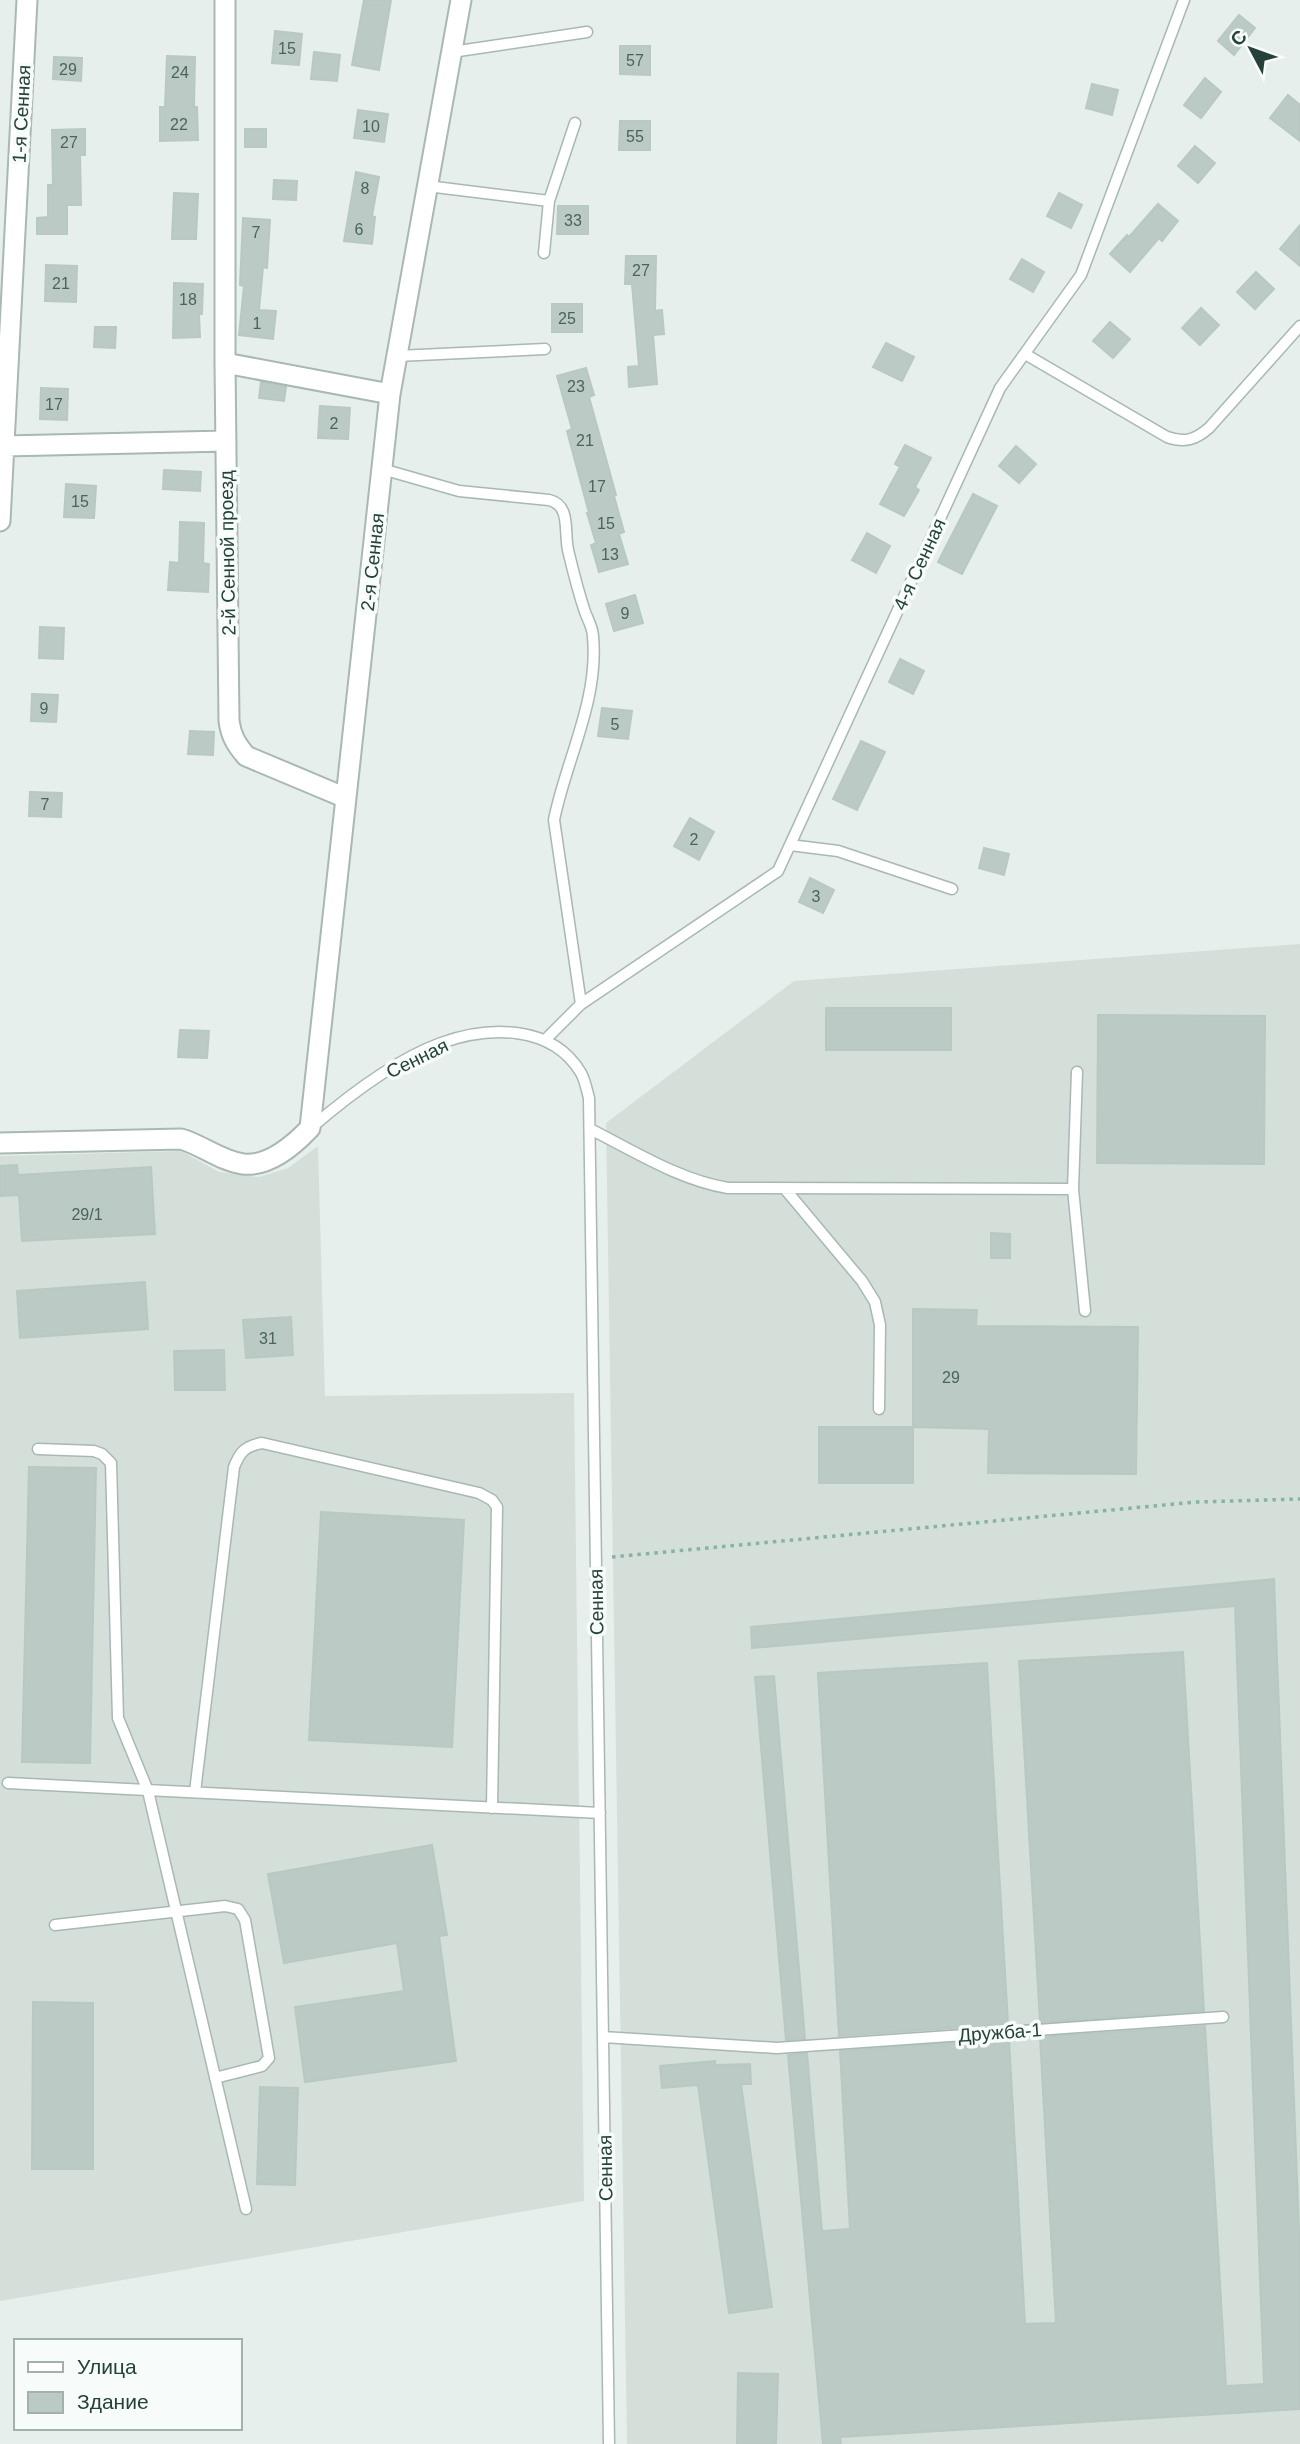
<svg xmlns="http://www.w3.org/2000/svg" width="1300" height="2444" font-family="Helvetica,sans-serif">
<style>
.built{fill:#d4dfda}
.building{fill:#bbcac4;stroke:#b8c9c2;stroke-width:2}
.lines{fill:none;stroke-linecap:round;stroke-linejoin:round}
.service-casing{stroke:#a8b8b2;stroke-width:13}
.minor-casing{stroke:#a8b8b2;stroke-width:23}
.path{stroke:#86b3a5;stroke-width:3.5;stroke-dasharray:3.5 5;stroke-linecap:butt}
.service{stroke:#fff;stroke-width:10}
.minor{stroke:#fff;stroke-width:19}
.labels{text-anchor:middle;stroke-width:7;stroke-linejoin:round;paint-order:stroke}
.number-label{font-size:16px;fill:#4a645c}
.street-label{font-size:19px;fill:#24423a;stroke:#f7fbf9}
</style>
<rect width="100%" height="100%" fill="#e6efeb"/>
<path class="built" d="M1300 944V2444H627L606 1123 794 981Z
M318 1146 325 1396 574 1393 584 2201 0 2301V1156L181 1151 219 1172 259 1177 288 1168Z"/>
<path class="building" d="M364 0H391L379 70 352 65Z
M1239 15 1255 28 1234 55 1218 41Z
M275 31 302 34 299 65 272 63Z
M620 46H650V75L620 74Z
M314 52 340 55 337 81 311 79Z
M167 56 195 57 194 107H197L198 140 160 141V107H165Z
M54 57 82 58 81 81 53 79Z
M1205 78 1221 92 1201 118 1184 105Z
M1092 84 1118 90 1112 115 1086 108Z
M1288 95 1300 105V141L1270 118Z
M358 110 388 114 384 142 354 138Z
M620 121H650V150H619Z
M85 129V155H80L81 205H67V234H37V218L48 217V185H53L52 130Z
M245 129H266V147H245Z
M1195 146 1215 163 1198 183 1178 166Z
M356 172 379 177 372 216 375 217 372 244 344 241Z
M274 180 297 181 296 200 273 199Z
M174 193 198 194 196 239H172Z
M1059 193 1082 205 1071 228 1047 216Z
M1158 204 1178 221 1162 241 1159 238 1130 272 1110 254 1127 235 1129 237Z
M558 206H588V234H557Z
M243 218 270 220 267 268 263 267 259 310 276 311 273 339 239 335 244 286 240 285Z
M1300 225V266L1280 249Z
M626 256H656L655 311 662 310 664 334 653 335 657 384 629 387 628 367 639 366 632 284H625Z
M1022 259 1044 272 1033 292 1010 279Z
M46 265 77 266 76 302 45 301Z
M1256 272 1274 289 1255 309 1237 292Z
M174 283 203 284 202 314H199L200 337 173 338Z
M552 304H582V332H552Z
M1201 308 1219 325 1200 345 1182 328Z
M1110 322 1130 339 1113 358 1093 341Z
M95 327H116L115 348 94 347Z
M886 343 914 357 902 381 873 367Z
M586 368 594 395 589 397 616 495 614 496 624 532 619 534 628 564 599 572 591 545 596 543 587 513H589L567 431 572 429 557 376Z
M261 382 286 387 284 401 259 398Z
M41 388 68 389 67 420 40 419Z
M320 406 350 408 348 439 318 438Z
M905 445 931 458 915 487 919 490 904 516 880 504 900 467 895 464Z
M1016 446 1036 464 1019 483 999 466Z
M164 470 201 472 200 491 163 489Z
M66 484 96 486 94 518 64 517Z
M973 494 997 506 962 574 938 562Z
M180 522 204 523 203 563 209 564 208 592 168 590 170 562 179 563Z
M867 533 890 546 876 573 852 560Z
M635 595 643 623 614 631 606 604Z
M40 627 64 628 63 659 39 658Z
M900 659 924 671 913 694 889 682Z
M32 694 58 695 56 722 31 721Z
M602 708 632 711 628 739 598 736Z
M190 731 214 732 213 755 188 754Z
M861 741 885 752 857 810 833 799Z
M30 792 62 793 61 817 29 816Z
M690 818 714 832 699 860 674 846Z
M984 848 1009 854 1004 875 979 868Z
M810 878 834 890 823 913 799 902Z
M826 1008H951V1050H826Z
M1098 1015 1265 1016 1264 1164 1097 1163Z
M180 1030 209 1031 207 1058 178 1057Z
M17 1165 18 1175 151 1167 155 1234 22 1241 19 1195 0 1196V1166Z
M991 1233 1010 1234V1258H991Z
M145 1282 148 1329 20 1338 17 1291Z
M913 1309 977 1310 976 1326 1138 1327 1136 1474 988 1473 989 1429 913 1427Z
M291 1317 293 1355 246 1358 243 1320Z
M224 1350 225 1390H175L174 1351Z
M819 1427H913V1483H819Z
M29 1467 96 1468 90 1763 22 1762Z
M321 1512 464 1520 452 1747 309 1740Z
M1274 1579 1300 2257V2409L840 2437 841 2444H823L788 2055 807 2053 822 2231 850 2229 840 2051 1009 2039 1025 2324 1056 2323 1040 2037 1205 2026 1226 2386 1264 2384 1235 1606 752 1648 751 1627Z
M1183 1652 1204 2011 1040 2022 1019 1661Z
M987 1663 1008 2024 839 2036 818 1673Z
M774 1676 805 2039 786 2040 755 1677Z
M432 1845 447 1935 439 1936 456 2061 305 2082 295 2007 404 1991 397 1943 284 1963 268 1874Z
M33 2002 93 2003V2169H32Z
M715 2061V2065L750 2064 751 2084H741L772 2307 729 2313 698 2085 662 2088 660 2066Z
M260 2087 298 2088 295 2185 257 2184Z
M738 2373 778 2374 776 2444H737Z"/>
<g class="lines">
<defs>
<path id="service" d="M452 52 587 32
M427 186 549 201 575 123
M544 253 549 201
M1025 354 1167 437C1185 443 1195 440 1209 428L1300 326
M397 356 545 349
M382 469 459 491 549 500C571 505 564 531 568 550 573 571 578 591 585 612 588 620 593 628 593 637 599 700 566 760 554 820L581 1004
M790 845 838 851 952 889
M545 1040 581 1004 778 871 1000 388 1081 275 1184 0
M312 1127C347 1097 397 1059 441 1043 488 1026 552 1024 581 1073 585 1080 587 1091 589 1098L609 2444
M590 1129C634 1151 679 1180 728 1188L1073 1189 1085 1311
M785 1189 862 1281 875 1302 880 1325 879 1409
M1073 1189 1077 1072
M38 1449 94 1451 102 1454 111 1463 118 1718 148 1791 246 2209
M8 1783 600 1813
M195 1792 234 1467C240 1452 245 1446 262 1443L479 1493 492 1500 497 1507 492 1808
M55 1925 225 1906 238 1909 245 1920 269 2058 262 2066 215 2078
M603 2037 777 2048 1223 2017"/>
<path id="minor" d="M225 0V363L390 394
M225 363 229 721C231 736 236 744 246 756L346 798
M4 446 226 441
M0 521 27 0
M0 1143 181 1139C202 1145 221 1161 243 1164 268 1167 294 1145 310 1128L390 394 461 0"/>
</defs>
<use href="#service" class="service-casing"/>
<use href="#minor" class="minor-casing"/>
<path class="path" d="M612 1557 1196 1502 1300 1499"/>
<use href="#service" class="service"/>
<use href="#minor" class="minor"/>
</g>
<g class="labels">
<g class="number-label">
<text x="287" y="54">15</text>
<text x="635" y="66">57</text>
<text x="68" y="75">29</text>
<text x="180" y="78">24</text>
<text x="179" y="130">22</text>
<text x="371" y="132">10</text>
<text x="635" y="142">55</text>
<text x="69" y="148">27</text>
<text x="365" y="194">8</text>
<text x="573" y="226">33</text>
<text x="359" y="235">6</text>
<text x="256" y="238">7</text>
<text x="641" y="276">27</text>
<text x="61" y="289">21</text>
<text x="188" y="305">18</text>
<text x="567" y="324">25</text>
<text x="257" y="329">1</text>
<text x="576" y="392">23</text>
<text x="54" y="410">17</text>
<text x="334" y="429">2</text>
<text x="585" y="446">21</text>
<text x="597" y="492">17</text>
<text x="80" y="507">15</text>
<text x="606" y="529">15</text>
<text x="610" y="560">13</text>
<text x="625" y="619">9</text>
<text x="44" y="714">9</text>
<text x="615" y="730">5</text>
<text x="45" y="810">7</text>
<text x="694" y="845">2</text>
<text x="816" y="902">3</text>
<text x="87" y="1220">29/1</text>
<text x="268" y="1344">31</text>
<text x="951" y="1383">29</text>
</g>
<g class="street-label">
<text transform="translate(21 114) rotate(-87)" y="7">1-я Сенная</text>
<text transform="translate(227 553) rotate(-91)" y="7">2-й Сенной проезд</text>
<text transform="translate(372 562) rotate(-84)" y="7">2-я Сенная</text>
<text transform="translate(919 564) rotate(-65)" y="7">4-я Сенная</text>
<text transform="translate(417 1058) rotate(-26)" y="7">Сенная</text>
<text transform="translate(596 1602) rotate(-91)" y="7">Сенная</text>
<text transform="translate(1000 2032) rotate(-4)" y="7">Дружба-1</text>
<text transform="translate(605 2168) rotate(-91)" y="7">Сенная</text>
</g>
</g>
<rect x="14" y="2339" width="228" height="91" fill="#f7fbf9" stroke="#a3b1ad" stroke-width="2"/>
<rect x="28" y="2362" width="35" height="10" fill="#ffffff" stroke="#a3b1ad" stroke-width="2"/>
<text x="77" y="2374" font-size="21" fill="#24423a">Улица</text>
<rect x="28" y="2392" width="35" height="21" fill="#bbcac4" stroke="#a3b1ad" stroke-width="2"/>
<text x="77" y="2409" font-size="21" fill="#24423a">Здание</text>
<g transform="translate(1251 49) rotate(311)" stroke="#f7fbf9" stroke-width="5" paint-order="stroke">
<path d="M0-5L12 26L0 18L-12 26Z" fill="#24423a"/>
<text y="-10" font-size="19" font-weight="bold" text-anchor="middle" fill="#24423a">С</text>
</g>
</svg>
